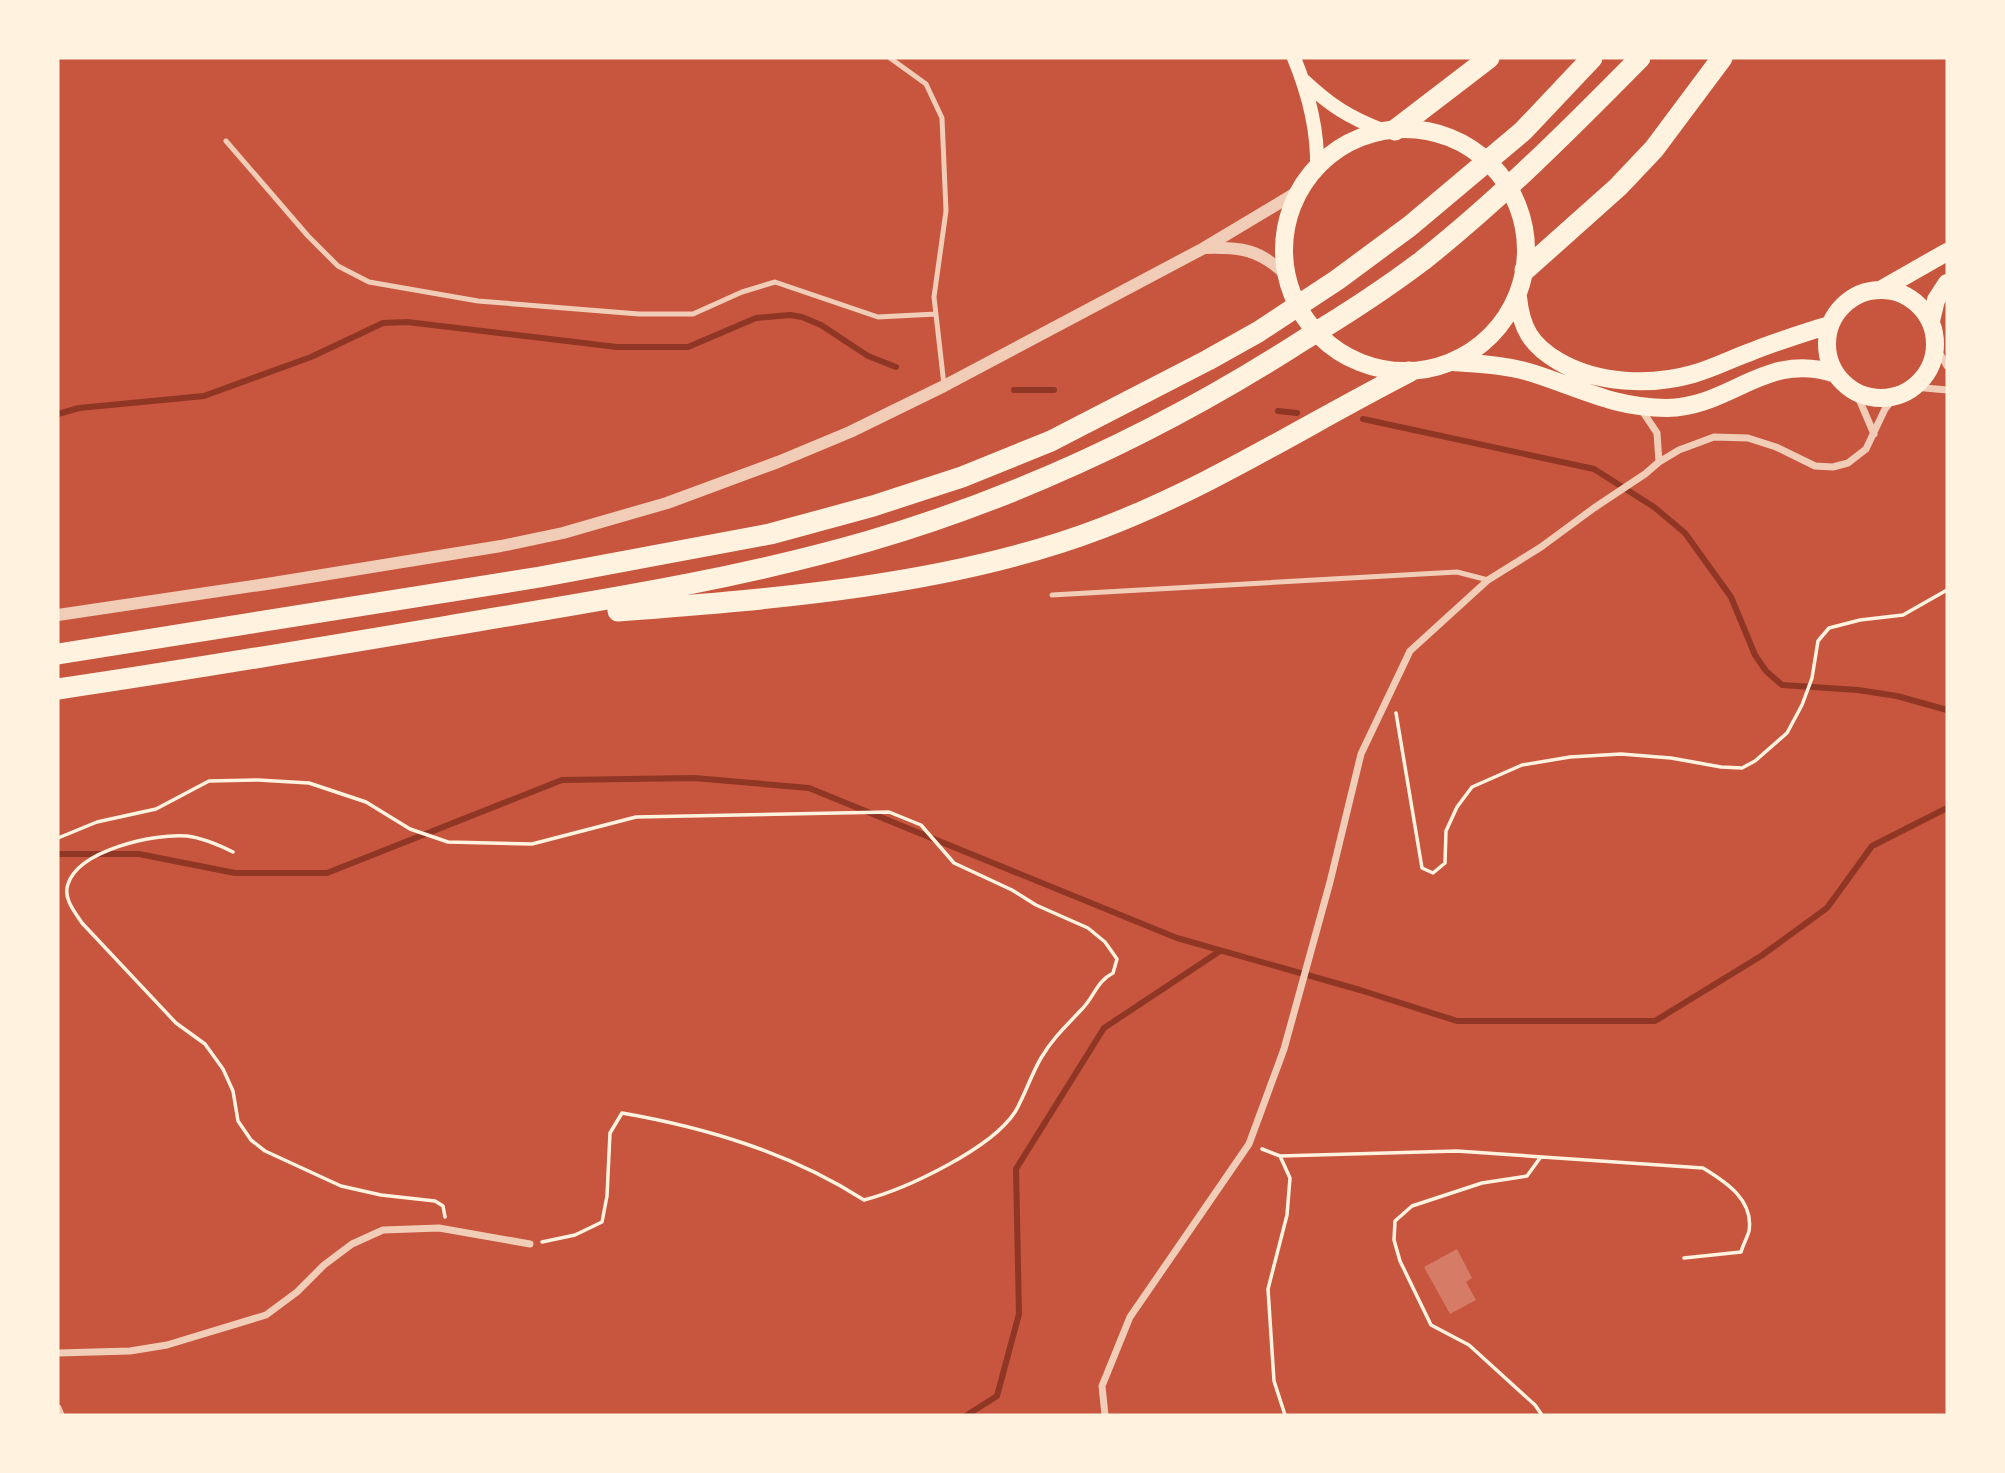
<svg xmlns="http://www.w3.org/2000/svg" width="2005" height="1473" font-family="'DM Sans',sans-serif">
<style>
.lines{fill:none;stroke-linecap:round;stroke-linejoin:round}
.stream{stroke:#8f3625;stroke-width:6}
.building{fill:#d67c66}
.path{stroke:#fff3e0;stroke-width:3.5}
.service{stroke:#f1ccb7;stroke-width:5}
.minor{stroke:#f1ccb7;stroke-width:7}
.tertiary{stroke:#f1ccb7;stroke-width:12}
.secondary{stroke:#fff3e0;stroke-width:14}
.primary{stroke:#fff3e0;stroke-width:18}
.motorway{stroke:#fff3e0;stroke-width:21}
</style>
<rect width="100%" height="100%" fill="#c8553d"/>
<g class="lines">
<path class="stream" d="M1014 390H1054
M1278 411 1297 413
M58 414 79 408 204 396 311 357 383 323 407 322 617 347H688L756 318 790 315 802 317 821 325 868 356 896 367
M1363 419 1594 469 1654 507 1685 533 1731 597 1755 655 1766 671 1782 685 1858 690 1897 696 1947 710
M58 854H139L235 873H327L562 780 694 778 809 788 1177 938 1360 990 1457 1021H1655L1761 956 1827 908 1872 846 1947 808
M967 1415 997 1396 1019 1314 1016 1169 1104 1028 1220 951"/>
</g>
<path class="building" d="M1457 1249 1472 1278 1466 1282 1476 1300 1450 1314 1424 1267Z"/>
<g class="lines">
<path class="path" d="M1396 713 1422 868 1433 873 1445 863 1446 831 1457 807 1472 787 1522 765 1570 757 1621 754 1671 758 1721 767 1742 768 1755 761 1787 733 1802 705 1812 678 1818 641 1829 628 1860 620 1903 615 1947 590
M58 838 97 822 156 809 209 781 258 780 309 783 366 802 410 829 448 842 532 844 636 817 889 812 921 825 954 863 1012 890 1036 905 1088 928 1105 942 1117 959 1113 973C1097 981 1094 997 1082 1009 1067 1025 1052 1039 1041 1058 1031 1075 1025 1095 1015 1112 991 1149 906 1189 864 1200 790 1153 708 1128 622 1113L610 1133 607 1196 602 1222 575 1235 542 1242
M233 852C219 845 203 838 187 836 155 833 79 850 68 884 63 898 74 911 82 923L176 1023 205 1044 223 1069 233 1091 238 1121 251 1140 265 1151 341 1186 381 1195 435 1201 443 1206 445 1217
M1262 1149 1280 1156 1457 1151 1703 1168C1726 1182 1754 1200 1749 1231 1747 1238 1743 1245 1741 1252L1684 1258
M1280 1156 1290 1178 1287 1215 1268 1289 1274 1381 1285 1415
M1540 1158 1527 1176 1482 1183 1412 1206 1395 1221 1394 1240 1400 1261 1431 1325 1469 1345 1535 1405 1542 1415"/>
<path class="service" d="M890 58 926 84 942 118 946 211 934 297 944 385
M226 141 308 236 338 266 369 282 478 301 639 314H693L742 292 775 282 878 317 936 314
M1052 595 1457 572 1488 580"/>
<path class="minor" d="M1936 347 1947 366
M1914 387 1947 390
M1856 392 1874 434
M1641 409 1657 433 1659 462
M58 1353 130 1351 167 1345 266 1315 297 1292 324 1265 352 1244 383 1230 439 1228 530 1244
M58 1408 61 1415
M1105 1415 1102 1386 1130 1317 1249 1144 1284 1049 1330 882 1361 754 1410 651 1488 580 1541 547 1594 508 1645 474 1659 462 1679 450 1714 437 1748 438 1776 447 1815 466 1833 467 1848 463 1866 449 1885 409 1895 396"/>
<path class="tertiary" d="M1205 248C1240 247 1260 249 1286 275
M58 615 273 583 501 546 563 533 667 503 778 462 850 432 944 386 1204 248 1299 191"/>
<path class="secondary" d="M1294 58C1308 92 1318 129 1317 167
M1303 80C1331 106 1348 117 1384 131"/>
<path class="primary" d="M1284 250a121 121 0 1 1 242 0a121 121 0 1 1-242 0Z
M1882 289 1947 252
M1827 344a54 54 0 1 1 108 0a54 54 0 1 1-108 0Z
M1518 297C1521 328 1531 345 1558 361 1597 384 1651 386 1693 374 1714 368 1733 358 1753 351 1778 341 1804 333 1829 325
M1931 321 1936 300 1947 283
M1453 362C1479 364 1507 365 1532 373 1580 388 1614 408 1667 408 1732 407 1766 350 1836 374"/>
<path class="motorway" d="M1395 130 1489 58
M1525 270 1618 187 1654 149 1722 58
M618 611C776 599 954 585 1102 528 1210 487 1307 424 1409 372
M58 654 540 577 770 534 873 506 962 477 1051 441 1208 360 1258 332 1337 280 1410 226 1523 131 1592 58
M58 689C188 670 318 648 448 626 589 602 731 581 869 541 1023 496 1170 426 1305 339 1345 315 1385 289 1422 261 1500 199 1570 129 1640 58"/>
</g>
<rect width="2005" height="1473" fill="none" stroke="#fff3e0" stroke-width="119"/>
</svg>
